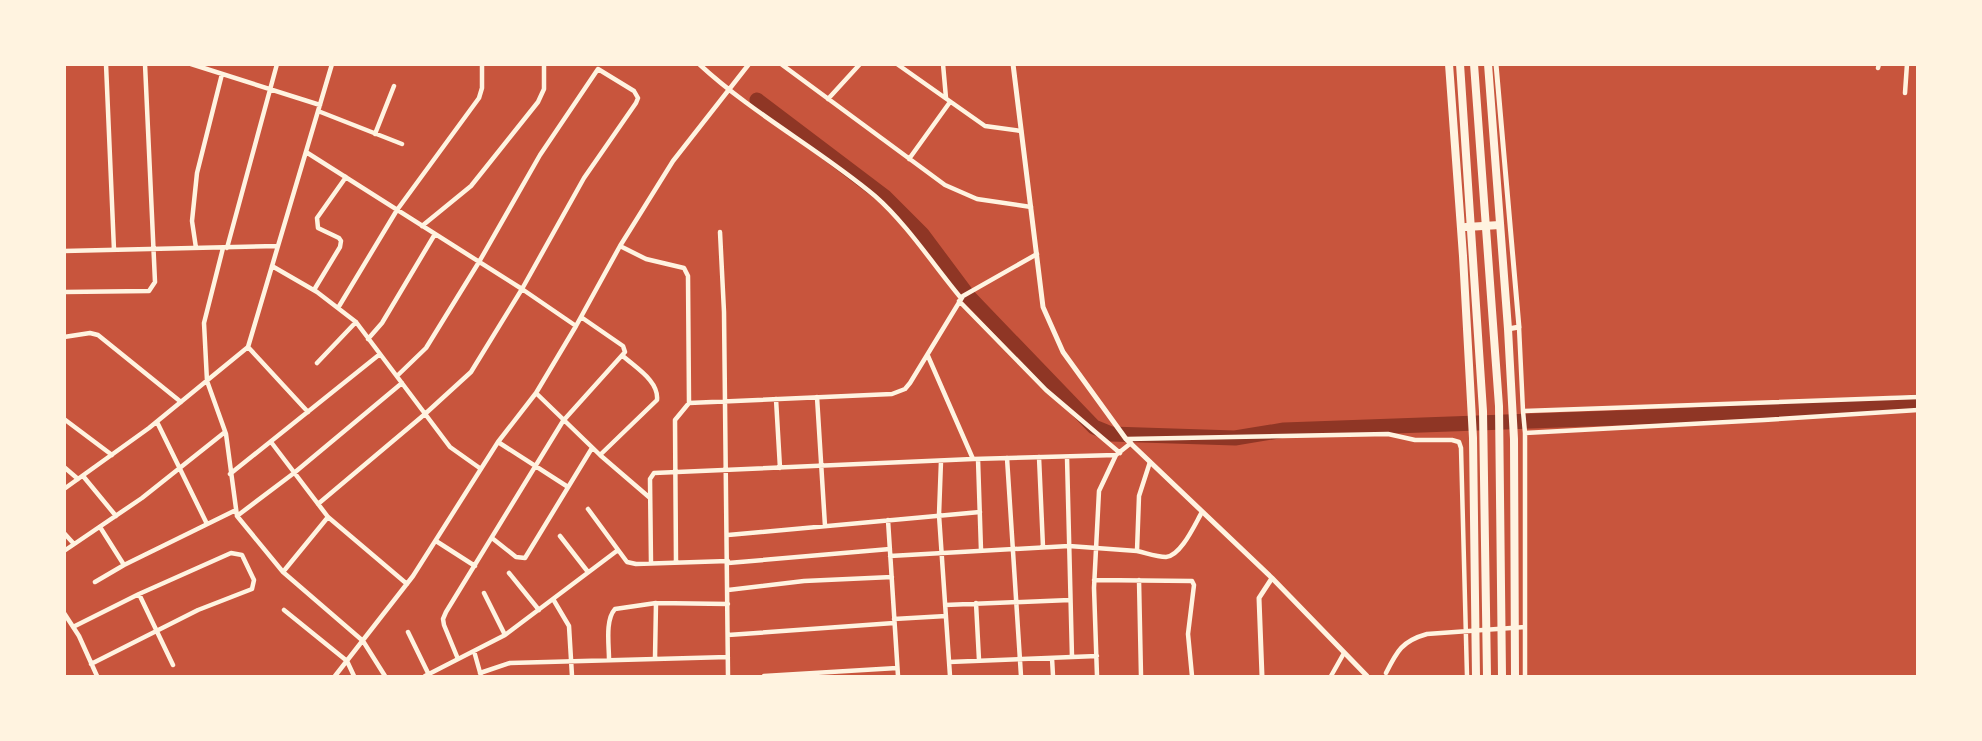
<svg xmlns="http://www.w3.org/2000/svg" width="1982" height="741" font-family="'Roboto Serif',serif">
<style>
.lines{fill:none;stroke-linecap:round;stroke-linejoin:round}
.river{stroke:#8f3625;stroke-width:15}
.minor{stroke:#fff3e0;stroke-width:4.5}
.tertiary{stroke:#fff3e0;stroke-width:5}
.trunk{stroke:#fff3e0;stroke-width:8}
.motorway{stroke:#fff3e0;stroke-width:8}
</style>
<rect width="100%" height="100%" fill="#c8553d"/>
<g class="lines">
<path class="river" d="M757 100 885 197 922 234 969 297 1094 427 1111 434 1235 438 1284 430 1672 416 1918 402"/>
<path class="minor" d="M106 64 114 250
M191 64 320 105
M699 64C753 114 819 149 875 196 906 223 935 267 961 298
M781 64 945 185 977 199 1031 207
M897 64 985 126 1021 131
M943 64 946 98
M1878 68 1879 64
M1905 93 1907 64
M828 99 860 64
M318 111 402 144
M375 134 394 86
M306 152 522 289 576 326
M909 159 950 102
M422 226 471 186 538 102 544 89V64
M720 232 724 312 728 676
M620 246 646 259 684 268 688 276 689 403 675 420 676 562
M196 248 192 221 197 173 222 74
M223 248 204 323 207 381 226 434 237 516 283 572 363 641 385 676
M227 248 277 64
M64 251 278 246
M272 266 317 292 356 322 450 447 481 469
M314 290 340 247 341 241 339 238 318 228 317 218 346 177
M64 292 149 291 155 282 145 64
M959 301 1046 390 1120 453
M338 308 397 210 479 98 482 88V64
M1519 327 1523 411 1918 397
M64 337 90 333 98 335 181 402
M368 339 382 323 435 234
M248 347 308 412
M928 356 973 459 1116 455
M317 363 356 322
M536 393 600 455 650 498
M817 397 825 526
M776 399 780 468
M689 403 892 394 905 389 910 383 963 296 1037 254
M1523 411 1525 433
M64 419 112 455
M157 422 207 524
M1127 439 1388 434 1415 440H1452L1459 442 1461 448 1467 676
M271 442 328 517 407 584
M498 442 568 487
M600 455 657 400C659 381 636 368 623 356
M1039 457 1043 547
M1067 457 1072 657
M1007 458 1021 676
M978 459 981 550
M941 461 939 515 950 676
M64 467 78 479
M230 474 380 354
M83 476 116 516
M64 489 149 428 248 347 332 64
M318 504 425 414 471 372 522 289 584 178 636 103 638 98 634 91 598 69 540 155 479 262 426 348 397 376
M588 509 627 562 636 564 728 561
M237 516 294 473 402 383
M888 520 898 676
M100 527 124 565
M64 533 74 544
M728 535 980 512
M560 536 588 572
M492 538 516 557 525 558 592 448
M436 541 475 566
M64 551 142 498 225 432
M1137 551C1146 553 1157 557 1166 557 1181 556 1195 524 1202 512
M890 556 1069 546 1137 551 1139 496 1150 462
M651 563 650 479 654 473 973 459
M728 563 890 549
M283 572 328 517
M509 573 539 610
M1094 580 1192 581 1194 585 1188 634 1192 676
M1139 580 1141 676
M95 582 124 565 236 510
M728 590 804 581 892 577
M484 593 505 635
M139 594 173 665
M553 599 569 626 572 676
M976 603 979 660
M945 605 1070 600
M284 610 347 661 354 676
M64 613 79 636 97 676
M894 619 946 616
M73 627 139 594 231 553 242 555 254 580 252 589 198 610 91 664
M408 632 429 675
M728 635 894 623
M474 651 481 676
M655 658 656 603
M1052 658 1053 676
M458 659 444 625 443 619 446 612 563 421 625 352 623 346 581 317
M609 659C609 645 605 620 615 609L656 603 728 604
M949 662 1097 656
M480 673 510 663 728 657
M1386 673C1397 651 1402 641 1427 634L1525 627
M335 676 413 576 498 442 536 393 576 326 620 246 673 161 749 64
M425 676 505 635 618 550
M764 676 897 668
M1097 676 1094 588 1099 491 1116 455 1131 443
M1331 676 1344 653
M1525 676V433L1764 420 1918 410"/>
<path class="tertiary" d="M1013 64 1043 307 1063 352 1126 439 1272 578 1367 676
M1496 64 1519 327 1508 329
M1262 676 1259 598 1272 578"/>
<path class="trunk" d="M1449 64 1463 256 1473 438 1476 676
M1488 64 1508 329 1514 439 1515 676
M1466 227 1500 225"/>
<path class="motorway" d="M1460 64 1483 411 1487 676
M1474 64 1499 406 1502 676"/>
</g>
<rect width="1982" height="741" fill="none" stroke="#fff3e0" stroke-width="132"/>
</svg>
